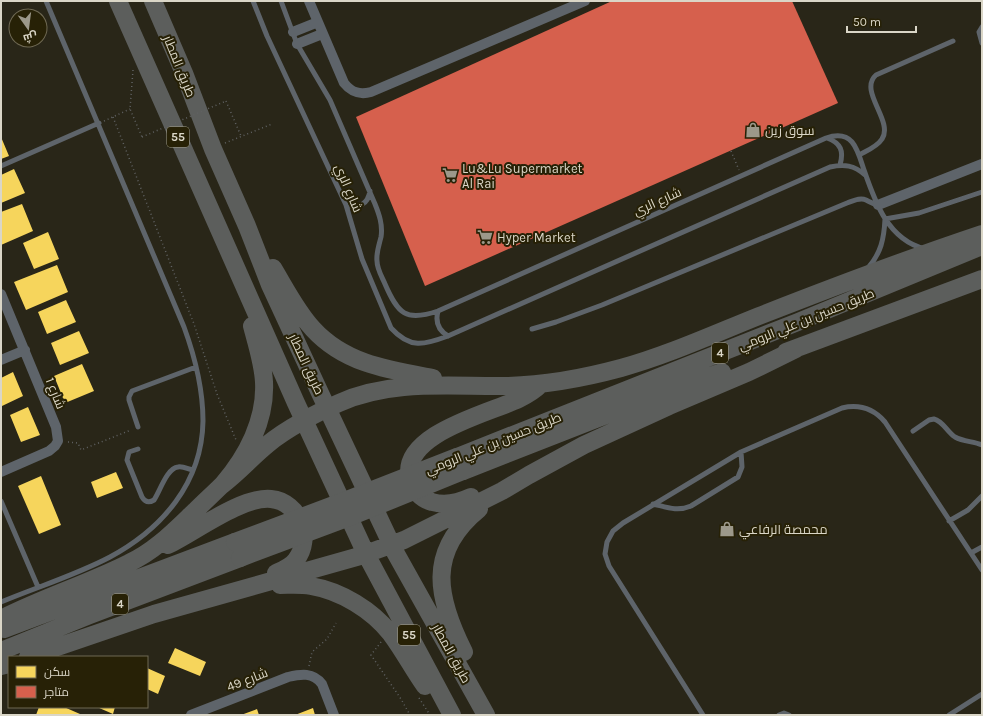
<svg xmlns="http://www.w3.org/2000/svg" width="983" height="716" font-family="Karla,Cairo,sans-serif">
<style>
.homes{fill:#f6d55c}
.shops{fill:#d6604d}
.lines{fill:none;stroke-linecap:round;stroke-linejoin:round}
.path{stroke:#606263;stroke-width:1.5;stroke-dasharray:1 3;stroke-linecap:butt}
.lane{stroke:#5e646a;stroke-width:5}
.street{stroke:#5e646a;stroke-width:10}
.highway{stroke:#5c5e5c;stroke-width:18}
.path-bridge{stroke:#606263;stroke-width:1.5;stroke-dasharray:1 3;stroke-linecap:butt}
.highway-bridge{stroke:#5c5e5c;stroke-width:18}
.labels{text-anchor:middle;stroke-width:4;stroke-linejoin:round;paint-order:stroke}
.shield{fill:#272106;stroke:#a4a08d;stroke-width:1}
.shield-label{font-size:12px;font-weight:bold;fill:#dad6c7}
.street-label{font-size:13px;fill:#dad6c7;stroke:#272106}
.poi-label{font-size:13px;fill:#dad6c7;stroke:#272106;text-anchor:start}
</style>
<rect width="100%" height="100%" fill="#292618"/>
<path class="homes" d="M1 137 9 156 1 159Z
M14 169 25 193 1 203V175Z
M22 204 33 231 1 245V212Z
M48 232 59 259 34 269 23 243Z
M57 265 68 292 26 310 14 282Z
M66 300 76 322 47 334 38 312Z
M79 331 89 353 60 365 51 343Z
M82 364 94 391 65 403 54 376Z
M13 372 23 396 2 406 1 378Z
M28 407 40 435 21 442 10 415Z
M116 472 123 488 97 498 91 482Z
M41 476 61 525 39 534 18 486Z
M175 648 206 662 200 676 168 663Z
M147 668 165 676 158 694 147 689Z
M39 707H64L80 714V715H36Z
M97 707H115L113 714Z
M313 708 315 715H295Z
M257 709 259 715H241Z"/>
<path class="shops" d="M612 1H792L838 103 425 286 356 117Z"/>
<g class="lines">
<path class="path" d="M133 70 130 109 142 137
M226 101 241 136
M113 117 194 324 217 394 236 440
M104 121 130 109
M225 143 272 124
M731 151 739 170
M68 442 78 443 81 450 131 430
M381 642 371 655 401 699 410 715
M309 666 312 652 327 639 336 623
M419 698 430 715"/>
<path class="lane" d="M253 1 267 36 346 205 362 259 391 328C410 349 424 345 448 336L830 167C844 164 854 165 865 175
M281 1 297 44 330 100 375 204C379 214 383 225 381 237 379 245 376 253 377 261 377 269 382 277 385 284 398 314 406 322 438 311L826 138C835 135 845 134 852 142 858 149 861 161 864 170 875 202 888 240 925 249
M982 27 979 32 982 43
M827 138C841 143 844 151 840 165
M859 155C866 151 877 147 882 139 894 121 858 91 876 75L953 41
M1 166 99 123
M346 205C359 209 368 204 370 191
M885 219 919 213 982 192
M868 268C881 253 884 239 885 219
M438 311C435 322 438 330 448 336
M532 329 556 322 602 305 847 203C853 201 860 197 866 200 870 202 873 204 878 205
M138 427 129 400V397L132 391 196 367
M913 431 929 420 934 419C943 421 947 432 955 437 964 442 973 441 982 445
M138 449 129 452 127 460 142 497C145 502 149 503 154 500 160 491 167 468 178 467 183 466 188 469 193 470
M1 501 38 587
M653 504C666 507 677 512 691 506L738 477 742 467 741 452
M949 521 968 510 982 496
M971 553 982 547
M1 602C37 587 76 575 110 557 162 529 202 483 203 421 203 389 195 357 184 327L46 1
M703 715 609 566 605 554 607 542 613 531 623 523 741 452 842 408C859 404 873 408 885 422L982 570
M779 715 784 713 789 715
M949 715 982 694"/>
<path class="street" d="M309 1 344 83C352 93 360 95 371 92L585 1
M293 32 318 22
M297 44 322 34
M878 205 982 164
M1 294 56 427 58 441 55 446 49 451 1 472
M1 360 25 350
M191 715 288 677C301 674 313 672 322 684L334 715"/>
<path class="highway" d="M118 1 296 403 366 554 452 715
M153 1 184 73 213 149 247 226 270 285 320 393 395 552 486 715
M273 268C285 288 297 312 313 329 345 364 389 370 433 378
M786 352 982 279
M457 457 798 322 982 246
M463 471 657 395 722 372
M222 485C239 472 252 457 268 444 286 429 318 412 339 403 392 379 452 387 508 386 547 385 584 378 621 368 668 355 714 334 759 316 833 287 907 259 982 234
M471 497C458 503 445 506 432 502 421 499 413 490 410 479 399 434 490 413 519 399 527 395 534 391 540 385
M168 545C195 532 242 496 271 499 300 502 313 538 296 560 291 567 283 570 276 573
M280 585C290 585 300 584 311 586 341 591 372 610 391 634 403 650 413 669 425 686
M1 619C42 598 87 584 129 563 155 551 174 531 195 511 204 502 214 493 223 484 247 456 266 420 264 382 263 363 257 345 252 326
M4 629 235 542
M1 651 90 615 240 558
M464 652C437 598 426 552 479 509
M28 657 154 614 360 556 404 540 502 491 529 475 584 445 669 406 749 372 796 349
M1 666 9 664"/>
<path class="path-bridge" d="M142 137 226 101"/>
<path class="highway-bridge" d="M235 542 347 500 457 457
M240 558 352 516 463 471"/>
</g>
<defs>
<symbol id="shop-bare" viewBox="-9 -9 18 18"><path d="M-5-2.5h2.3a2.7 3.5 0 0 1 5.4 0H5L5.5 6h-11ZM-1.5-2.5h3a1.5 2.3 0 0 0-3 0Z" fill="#9c988a" stroke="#272106" stroke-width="2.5" paint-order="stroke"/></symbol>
<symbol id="supermarket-bare" viewBox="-9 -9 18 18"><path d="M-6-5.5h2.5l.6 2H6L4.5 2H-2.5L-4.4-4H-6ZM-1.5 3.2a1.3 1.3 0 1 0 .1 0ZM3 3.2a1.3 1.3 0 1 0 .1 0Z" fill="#9c988a" stroke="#272106" stroke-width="2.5" paint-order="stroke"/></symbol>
</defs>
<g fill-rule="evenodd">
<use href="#shop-bare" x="742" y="119" width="22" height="22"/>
<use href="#supermarket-bare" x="439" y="164" width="22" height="22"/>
<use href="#supermarket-bare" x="474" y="226" width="22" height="22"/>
<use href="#shop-bare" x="716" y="518" width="22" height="22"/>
</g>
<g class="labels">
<g class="shield">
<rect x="167" y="127" width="22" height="20" rx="3"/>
<rect x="712" y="343" width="16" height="20" rx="3"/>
<rect x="112" y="594" width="16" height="20" rx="3"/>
<rect x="398" y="625" width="22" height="20" rx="3"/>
</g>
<g class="shield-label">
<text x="178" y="141">55</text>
<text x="720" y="357">4</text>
<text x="120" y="608">4</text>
<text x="409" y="639">55</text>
</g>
<g class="street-label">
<text transform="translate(180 66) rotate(68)" y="5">طريق المطار</text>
<text transform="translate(349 188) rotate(67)" y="5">شارع الري</text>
<text transform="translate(657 201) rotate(-24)" y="5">شارع الري</text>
<text transform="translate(806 319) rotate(-22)" y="5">طريق حسين بن علي الرومي</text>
<text transform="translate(307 364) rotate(65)" y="5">طريق المطار</text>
<text transform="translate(56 393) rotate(68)" y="5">شارع 1</text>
<text transform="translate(493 443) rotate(-22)" y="5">طريق حسين بن علي الرومي</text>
<text transform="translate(452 653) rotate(61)" y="5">طريق المطار</text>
<text transform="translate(247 679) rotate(-21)" y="5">شارع 49</text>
</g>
<g class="poi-label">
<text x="765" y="135">سوق زين</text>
<text x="462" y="173">Lu&amp;Lu Supermarket<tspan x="462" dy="15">Al Rai</tspan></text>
<text x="497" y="242">Hyper Market</text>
<text x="739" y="534">محمصة الرفاعي</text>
</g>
</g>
<rect width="983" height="716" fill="none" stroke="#dad6c7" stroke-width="4"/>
<rect x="8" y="656" width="140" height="52" fill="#272106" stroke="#6f6953"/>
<rect x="16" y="666" width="20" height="12" fill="#f6d55c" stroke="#6f6953"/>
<text x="44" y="676" font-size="12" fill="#dad6c7">سكن</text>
<rect x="16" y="686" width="20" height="12" fill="#d6604d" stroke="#6f6953"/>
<text x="44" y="696" font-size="12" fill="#dad6c7">متاجر</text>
<g transform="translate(28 28) rotate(166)"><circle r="19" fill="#272106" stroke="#6f6953"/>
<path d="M0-3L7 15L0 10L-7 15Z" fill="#9c988a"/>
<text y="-6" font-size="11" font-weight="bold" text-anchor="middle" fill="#dad6c7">ش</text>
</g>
<path d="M847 26v6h69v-6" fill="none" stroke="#dad6c7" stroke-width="2"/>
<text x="853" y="26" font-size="12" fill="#dad6c7" stroke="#272106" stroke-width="3" paint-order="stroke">50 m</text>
</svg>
